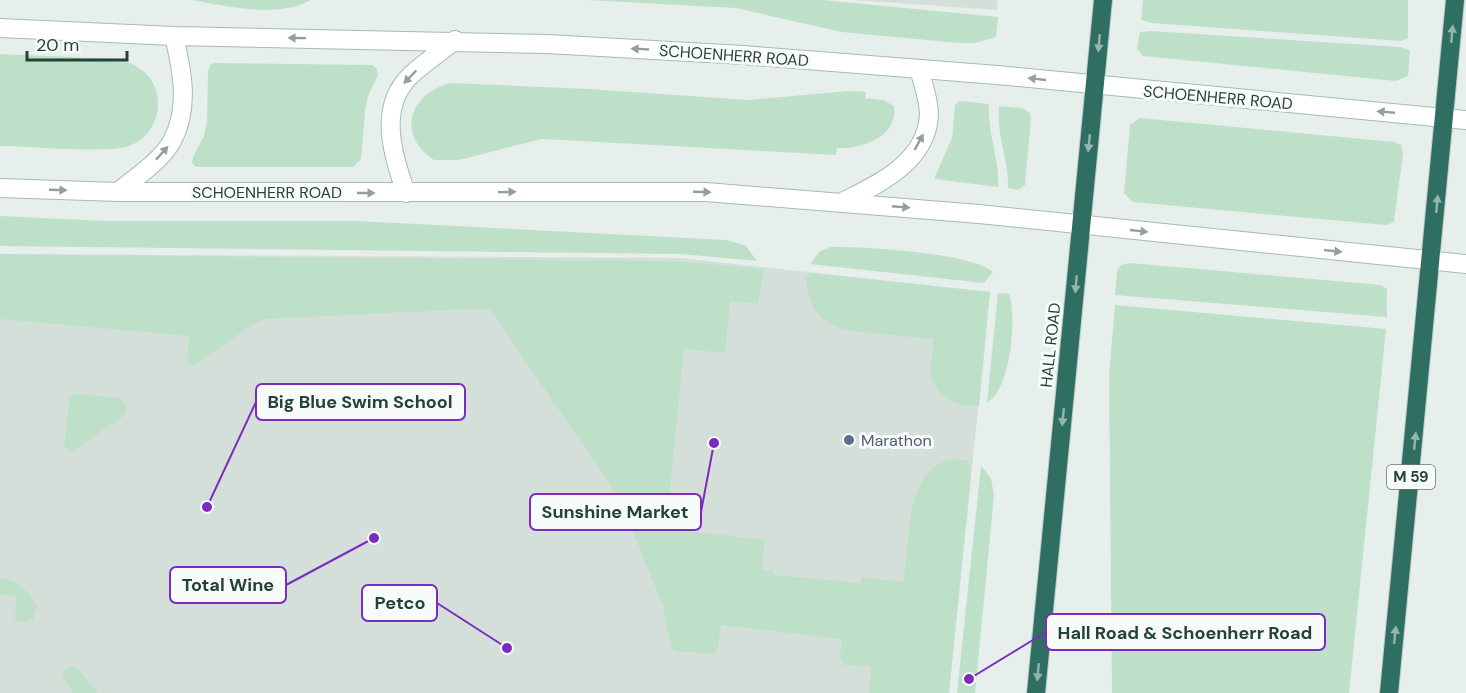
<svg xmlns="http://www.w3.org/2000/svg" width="1466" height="693" font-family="'DM Sans',sans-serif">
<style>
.built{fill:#d4dfda}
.green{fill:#bfe0c8}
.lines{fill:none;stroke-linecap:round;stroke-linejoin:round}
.secondary-casing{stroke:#a4bbb3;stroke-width:20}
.highway-casing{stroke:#c2cac8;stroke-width:20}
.secondary{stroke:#fff;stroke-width:18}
.highway{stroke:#2f6f62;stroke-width:18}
.oneway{fill:#93b5ae}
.oneway2{fill:#92a09c}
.service-dot{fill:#5c6f8a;stroke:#f7fbf9;stroke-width:2}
.labels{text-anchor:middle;stroke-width:6;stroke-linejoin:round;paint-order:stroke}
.shield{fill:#f7fbf9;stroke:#637a73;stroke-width:1.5}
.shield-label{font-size:15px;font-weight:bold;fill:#24423a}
.street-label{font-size:16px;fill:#24423a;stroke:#f7fbf9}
.service-label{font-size:16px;fill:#4e5e75;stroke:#f7fbf9;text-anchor:start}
.leader{fill:none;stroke:#7b2cbf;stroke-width:2}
.callout-dot{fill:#7b2cbf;stroke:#f7fbf9;stroke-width:2}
.callout{fill:#f7fbf9;stroke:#7b2cbf;stroke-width:2}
.callout-label{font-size:18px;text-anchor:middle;font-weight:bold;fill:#24423a}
</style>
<rect width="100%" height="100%" fill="#e6efeb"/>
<path class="built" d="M854 0H998L997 10Z
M0 254 681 258 990 292 949 693H0Z"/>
<path class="green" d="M191 0H311C275 19 229 6 191 0Z
M586 0H823L998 17 996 37 975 43H959L842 32 736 8Z
M1143 0H1408V38L1401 41 1152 23 1141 20Z
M1151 31 1400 47 1410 50 1408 76 1396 81 1143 56 1137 49 1140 32Z
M0 54 118 59C136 64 153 74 157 94 161 116 151 138 129 146 109 154 27 146 0 146Z
M215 63 372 65 377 69 378 75 368 96 365 111 361 159 353 167H196L192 163 193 157 204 136 207 121 208 72 210 65Z
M450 83 589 89 748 100 849 91 866 92 865 98 883 100 894 106C898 137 862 149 837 148L836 155 542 139 459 160H434C396 135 409 94 450 83Z
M960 101 989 104C987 133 1000 159 998 187L934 179 952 138 955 105Z
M999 106 1022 108 1030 113 1031 118 1025 185 1018 190 1008 188C1009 160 996 135 999 106Z
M1140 118 1394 142 1401 145 1403 153 1394 222 1386 225 1133 202 1124 193 1130 125Z
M0 216 106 221H357L727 240 746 246 757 261 681 254 0 246Z
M831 247C862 246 972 253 993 272L984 283 810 264 820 251Z
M0 254 677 261 764 269 758 304 730 301 725 353 684 349 666 528 765 540 762 570 774 571V575L860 583 862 577 903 582C910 547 904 480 941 463 949 459 959 458 968 461L971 474 949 693H869L871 667 844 665 840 658 842 639 721 625 718 647 714 654 676 651 671 648 663 606 619 497 490 310 474 309 266 319 252 325 193 366 187 362 189 336 0 319Z
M1130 263 1381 285 1387 289V317L1115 295 1117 271 1121 265Z
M811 273 990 292 979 406C958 408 933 396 931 373 930 362 933 350 933 339 912 337 892 335 872 333 832 329 810 324 806 278Z
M998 293 1009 294C1017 318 1011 389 987 403Z
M1115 305 1386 329 1349 693H1112L1109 376Z
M75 394 120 398 125 403 127 410 122 417 71 452 64 447 69 399Z
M981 466 991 478 994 495 975 693H957Z
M0 578C17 580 30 592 37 607L33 619 24 622 15 621 16 596 0 594Z
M75 666 98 693H73L62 675 64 670Z"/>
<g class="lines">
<defs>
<path id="secondary" d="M0 28 174 36 547 44 743 55 997 75 1466 120
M0 188 118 192H706L979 214 1466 264
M118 192C136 177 161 161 172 141 190 108 182 70 174 36
M406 193C393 155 377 107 411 75 425 62 441 52 455 40
M844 201C879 184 927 161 929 115 929 99 923 84 919 69"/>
<path id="highway" d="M1036 693 1103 0
M1389 693 1455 0"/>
</defs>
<use href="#secondary" class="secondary-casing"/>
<use href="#highway" class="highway-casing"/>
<use href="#secondary" class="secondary"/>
<use href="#highway" class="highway"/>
</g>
<defs><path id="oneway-solid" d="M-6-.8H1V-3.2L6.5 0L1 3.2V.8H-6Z" transform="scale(1.5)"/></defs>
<g class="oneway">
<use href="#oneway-solid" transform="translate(1452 34) rotate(-85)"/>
<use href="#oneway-solid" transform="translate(1099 43) rotate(95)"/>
<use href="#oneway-solid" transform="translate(1089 143) rotate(96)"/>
<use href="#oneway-solid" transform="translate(1437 204) rotate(-85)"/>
<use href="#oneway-solid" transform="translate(1076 284) rotate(95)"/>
<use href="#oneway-solid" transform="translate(1063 417) rotate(96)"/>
<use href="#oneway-solid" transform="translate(1415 441) rotate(-84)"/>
<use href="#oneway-solid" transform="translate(1395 635) rotate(-84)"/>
<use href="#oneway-solid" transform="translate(1038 672) rotate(95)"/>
</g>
<g class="oneway2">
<use href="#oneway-solid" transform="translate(297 38) rotate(-179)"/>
<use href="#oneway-solid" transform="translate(640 49) rotate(-177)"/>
<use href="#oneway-solid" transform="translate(410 77) rotate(134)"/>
<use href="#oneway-solid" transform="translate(1037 79) rotate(-174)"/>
<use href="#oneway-solid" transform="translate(1386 112) rotate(-175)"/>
<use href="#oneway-solid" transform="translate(919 142) rotate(-61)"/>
<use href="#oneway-solid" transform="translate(162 153) rotate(-48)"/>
<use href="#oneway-solid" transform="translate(58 190) rotate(2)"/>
<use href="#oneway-solid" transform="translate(507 192) rotate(-1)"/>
<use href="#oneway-solid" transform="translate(702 192) rotate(2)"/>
<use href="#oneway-solid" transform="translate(366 193)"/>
<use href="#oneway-solid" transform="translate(901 207) rotate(5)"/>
<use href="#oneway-solid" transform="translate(1139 231) rotate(6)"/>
<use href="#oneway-solid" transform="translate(1333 251) rotate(6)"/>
</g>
<circle class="service-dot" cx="849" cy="440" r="6"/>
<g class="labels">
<rect class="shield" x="1387" y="465" width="48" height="24" rx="4.5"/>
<g class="shield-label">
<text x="1411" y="482">M 59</text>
</g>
<g class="street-label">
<text transform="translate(734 55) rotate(4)" y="6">SCHOENHERR ROAD</text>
<text transform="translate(1218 97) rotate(5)" y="6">SCHOENHERR ROAD</text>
<text x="267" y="198">SCHOENHERR ROAD</text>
<text transform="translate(1050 345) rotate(-84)" y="6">HALL ROAD</text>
</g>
<g class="service-label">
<text x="861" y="446">Marathon</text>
</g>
</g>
<path class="leader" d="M207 507L256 402M714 443L701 512M374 538L286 585M507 648L437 603M969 679L1046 632"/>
<g class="callout-dot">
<circle cx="207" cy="507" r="6"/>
<circle cx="714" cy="443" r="6"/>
<circle cx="374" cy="538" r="6"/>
<circle cx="507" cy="648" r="6"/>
<circle cx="969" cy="679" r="6"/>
</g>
<g class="callout">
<rect x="256" y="384" width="209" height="36" rx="6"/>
<rect x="530" y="494" width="171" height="36" rx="6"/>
<rect x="170" y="567" width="116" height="36" rx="6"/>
<rect x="362" y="585" width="75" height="36" rx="6"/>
<rect x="1046" y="614" width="279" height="36" rx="6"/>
</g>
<g class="callout-label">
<text x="360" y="408">Big Blue Swim School</text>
<text x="615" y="518">Sunshine Market</text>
<text x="228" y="591">Total Wine</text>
<text x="400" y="609">Petco</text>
<text x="1185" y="639">Hall Road &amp; Schoenherr Road</text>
</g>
<path d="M27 51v9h100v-9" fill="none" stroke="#24423a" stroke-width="3"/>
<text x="36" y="51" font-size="18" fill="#24423a" stroke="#f7fbf9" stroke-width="4.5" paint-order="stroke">20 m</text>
</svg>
